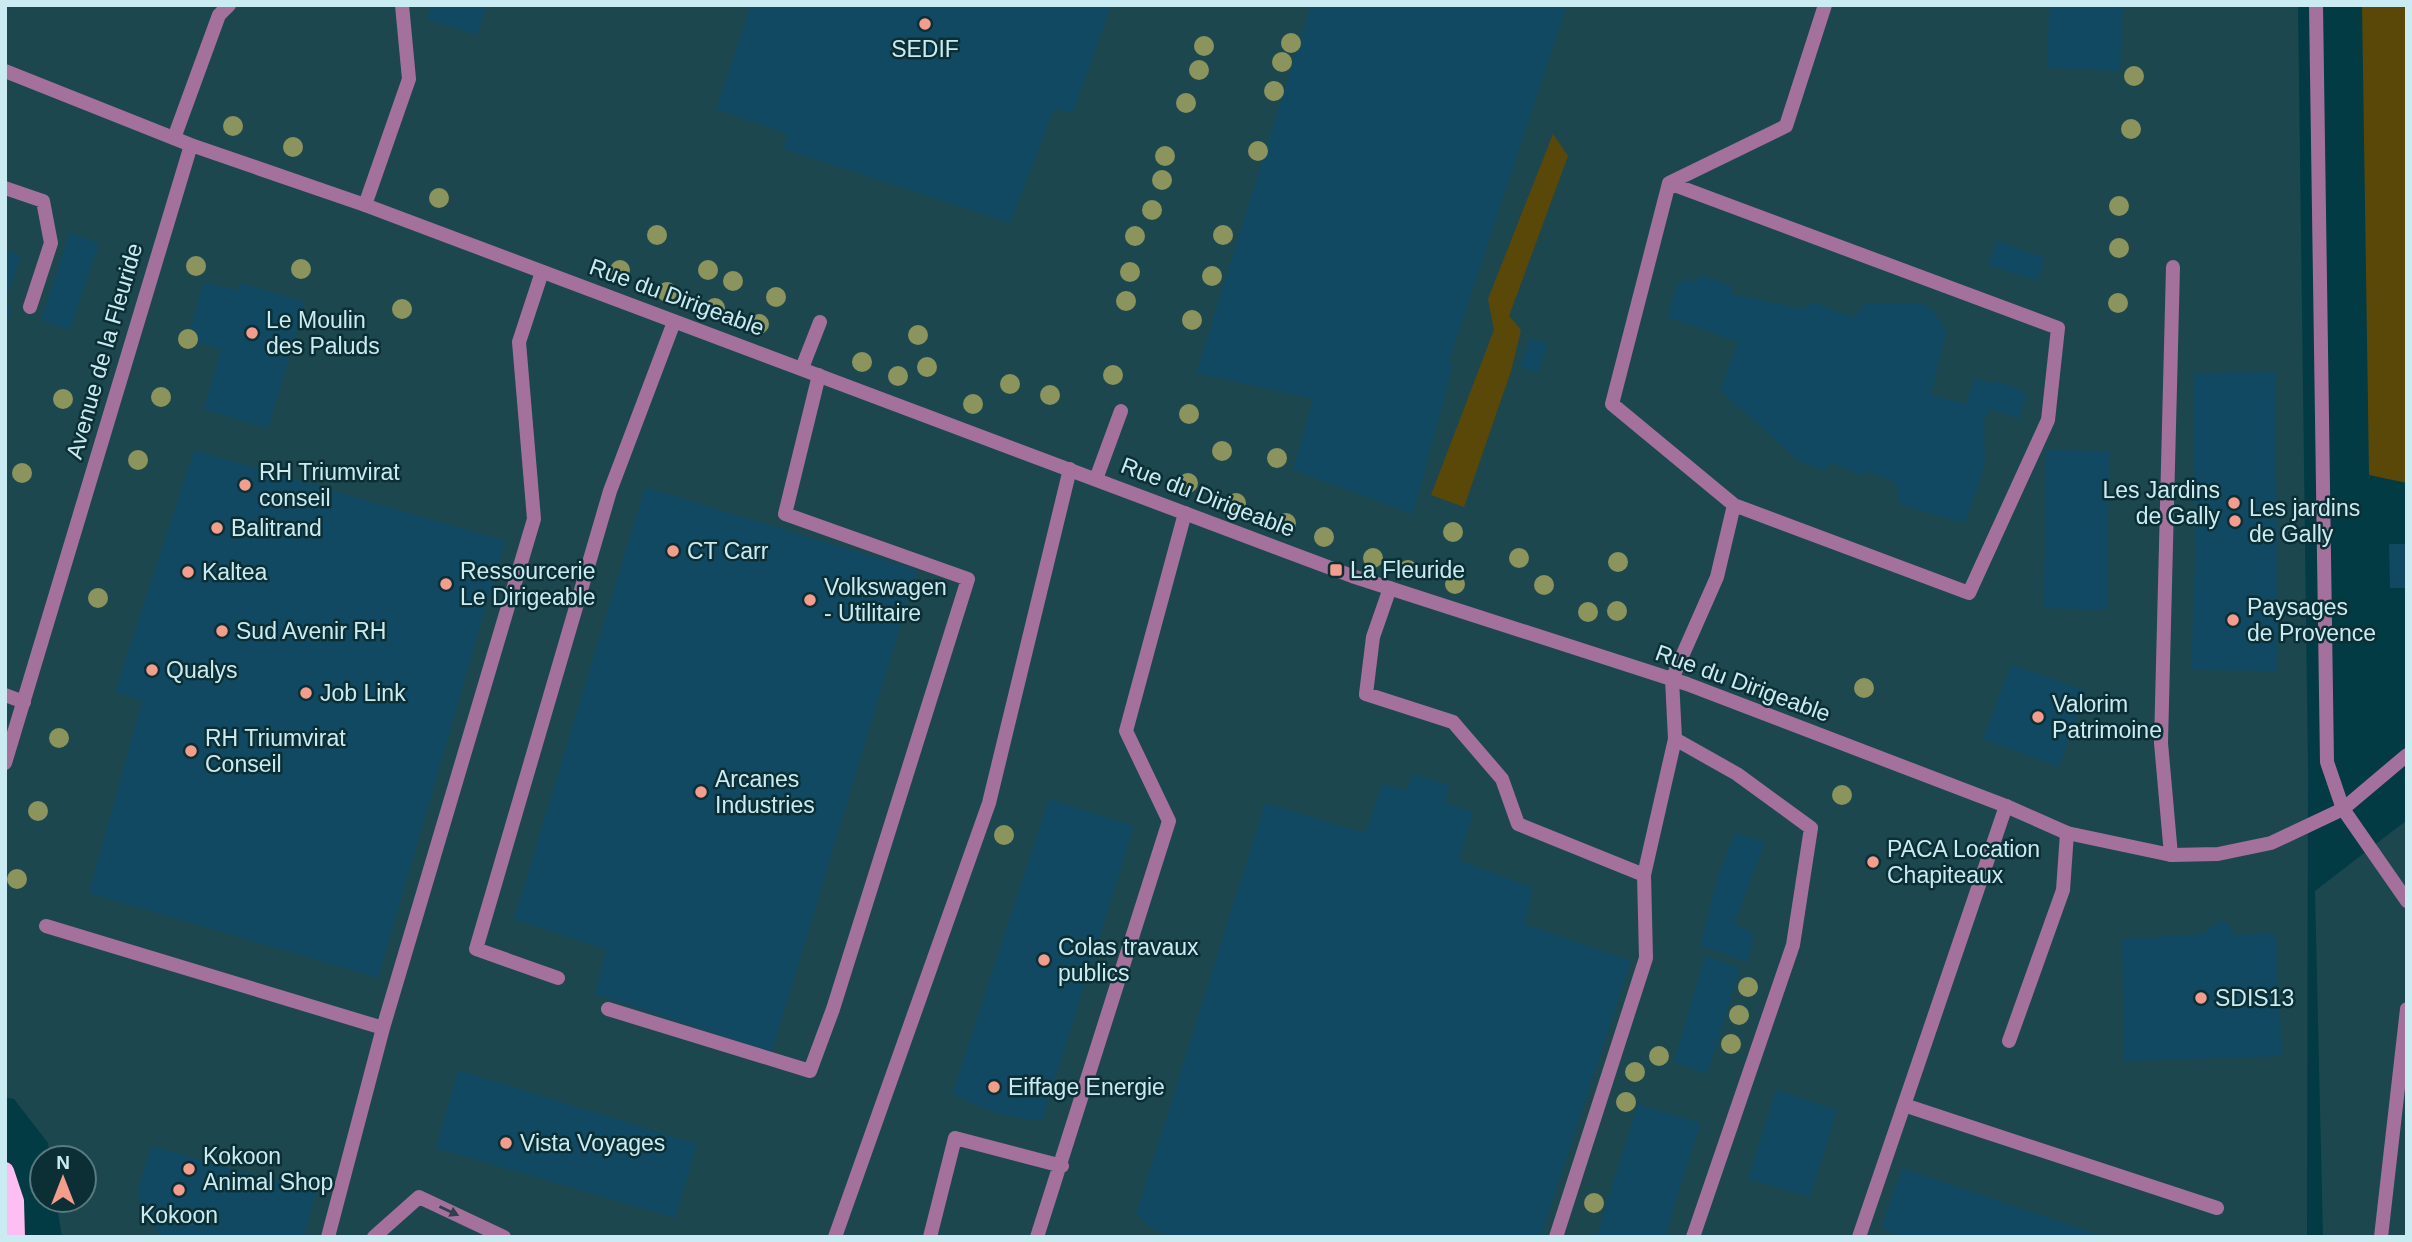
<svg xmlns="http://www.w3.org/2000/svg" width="2412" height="1242" font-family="Helvetica,sans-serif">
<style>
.built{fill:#1d474e}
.green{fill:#5a4808}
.building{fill:#124962}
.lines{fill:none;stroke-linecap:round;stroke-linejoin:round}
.lane{stroke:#a4719c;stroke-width:14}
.street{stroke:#a4719c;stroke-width:14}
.primary{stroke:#fdbef3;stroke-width:18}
.tree{fill:#8c945d}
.oneway{fill:#31404f}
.poi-dot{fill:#f49d8c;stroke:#0b2f35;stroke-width:2.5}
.labels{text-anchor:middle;stroke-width:5;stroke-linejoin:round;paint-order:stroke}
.poi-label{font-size:23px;fill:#cbebf2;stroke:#0b2f35;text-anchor:start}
.street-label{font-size:23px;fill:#cbebf2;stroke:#0b2f35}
</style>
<rect width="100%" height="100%" fill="#023b44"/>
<path class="built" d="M5 5H2298L2308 771 2307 1237H62L56 1200H84V1158H50L48 1143 14 1099 5 1097Z
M2407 820V1237H2323L2315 891Z"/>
<path class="green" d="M2362 5H2407V483L2369 475Z
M1553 134 1568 156 1509 316 1521 330 1511 371 1464 507 1431 495 1494 330 1488 299Z"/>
<path class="building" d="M431 5H487L477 35 427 19Z
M751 5H1111L1073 113 1054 109 1010 223 784 149 787 134 716 109Z
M1311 5H1567L1448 364 1453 365 1413 514 1293 470 1313 399 1196 373Z
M2049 5H2123L2120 71 2047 68Z
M69 233 99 243 70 330 41 320Z
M1997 241 2045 258 2037 281 1988 265Z
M5 249 21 256 6 299H5Z
M1701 275 1731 286 1732 294 1802 309 1812 302 1854 317 1867 303 1922 304 1932 309 1946 331 1931 395 1966 404 1975 378 1994 384 1995 380 2026 393 2019 419 1991 409 1984 420 1985 465 1965 523 1899 504 1896 483 1866 471 1863 476 1828 462 1826 471 1799 461 1720 390 1738 342 1667 317 1677 284 1687 279 1694 283Z
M203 283 238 290 241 283 305 302 268 429 204 409 221 349 188 339Z
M5 303 12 308 6 326H5Z
M1530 338 1548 344 1538 373 1520 367Z
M2275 372 2278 671 2191 670 2195 557 2193 373Z
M194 450 505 541 378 978 89 893 142 701 115 692Z
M2046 450 2109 451 2107 610 2044 608Z
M645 487 917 570 772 1052 595 994 606 950 514 919Z
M2389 544H2407V588H2390Z
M2011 664 2086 691 2059 767 1983 739Z
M1413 774 1449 785 1445 803 1473 812 1459 860 1533 888 1525 924 1631 961 1541 1237H1176L1152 1229 1136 1214 1265 803 1365 833 1382 784 1406 790Z
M1049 799 1134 826 1042 1121 997 1114 952 1094Z
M1735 833 1765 842 1734 924 1754 933 1748 962 1700 946 1719 873Z
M2221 920 2228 924 2235 935 2276 933 2282 1056 2124 1061 2122 939 2203 934Z
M1705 955 1740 969 1707 1074 1674 1062Z
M458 1070 697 1144 675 1218 436 1148Z
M1776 1090 1837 1110 1810 1197 1748 1179Z
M1638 1104 1700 1123 1665 1237H1596Z
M151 1146 316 1192 304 1237H160L137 1194Z
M1902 1168 2102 1236V1237H1903L1881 1228Z"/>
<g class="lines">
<path class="lane" d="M2316 5 2327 762 2343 809 2407 901
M174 138 219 15 229 5
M1669 183 2058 328 2048 420 1969 593 1734 505
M5 188 43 201 51 243 30 307
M365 205 409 79 402 5
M802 368 820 322
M1096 479 1121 411
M1390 588 1373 637 1366 694 1453 722 1502 779 1518 824 1644 875 1675 739
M5 695 24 702
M2171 855 2161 743 2173 267
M46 926 383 1028
M558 978 476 949 610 491 674 322
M608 1009 810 1071 833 1009 968 579 785 514 819 375
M2009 1041 2063 890 2067 833
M1904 1105 2217 1208
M328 1237 383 1028 534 519 519 342 542 272
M374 1237 419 1197 504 1237
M835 1237 989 803 1070 469
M930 1237 955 1138 1062 1166
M1037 1237 1169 821 1126 731 1185 513
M1556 1237 1646 958 1644 875
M1693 1237 1793 945 1811 828 1737 774 1675 739 1672 679 1717 577 1734 505 1612 404 1669 183 1786 126 1825 5
M1859 1237 2006 806
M2381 1237 2407 1009"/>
<path class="street" d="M5 71 191 145 365 205 1352 576 1687 684 2006 806 2067 833 2171 855 2218 854 2271 843 2343 809 2407 755
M5 763 191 145"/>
<path class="primary" d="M5 1171 15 1201 16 1237"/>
</g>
<g class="tree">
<circle cx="1291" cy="43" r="10"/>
<circle cx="1204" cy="46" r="10"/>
<circle cx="1282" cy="62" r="10"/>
<circle cx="1199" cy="70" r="10"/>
<circle cx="2134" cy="76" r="10"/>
<circle cx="1274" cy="91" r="10"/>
<circle cx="1186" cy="103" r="10"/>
<circle cx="233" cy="126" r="10"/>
<circle cx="2131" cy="129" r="10"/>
<circle cx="293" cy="147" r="10"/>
<circle cx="1258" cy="151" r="10"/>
<circle cx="1165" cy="156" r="10"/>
<circle cx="1162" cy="180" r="10"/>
<circle cx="439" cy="198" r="10"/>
<circle cx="2119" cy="206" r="10"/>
<circle cx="1152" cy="210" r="10"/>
<circle cx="657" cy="235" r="10"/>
<circle cx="1223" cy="235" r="10"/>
<circle cx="1135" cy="236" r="10"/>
<circle cx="2119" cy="248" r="10"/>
<circle cx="196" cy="266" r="10"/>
<circle cx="301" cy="269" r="10"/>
<circle cx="620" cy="270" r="10"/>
<circle cx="708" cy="270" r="10"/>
<circle cx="1130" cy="272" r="10"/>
<circle cx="1212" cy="276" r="10"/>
<circle cx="733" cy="281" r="10"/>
<circle cx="667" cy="292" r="10"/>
<circle cx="776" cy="297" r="10"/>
<circle cx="1126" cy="301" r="10"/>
<circle cx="2118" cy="303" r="10"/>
<circle cx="715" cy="308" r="10"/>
<circle cx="402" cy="309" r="10"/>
<circle cx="1192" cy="320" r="10"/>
<circle cx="759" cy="324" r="10"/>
<circle cx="918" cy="335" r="10"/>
<circle cx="188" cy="339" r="10"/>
<circle cx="862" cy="362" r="10"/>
<circle cx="927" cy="367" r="10"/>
<circle cx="1113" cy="375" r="10"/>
<circle cx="898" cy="376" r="10"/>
<circle cx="1010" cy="384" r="10"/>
<circle cx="1050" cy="395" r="10"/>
<circle cx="161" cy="397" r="10"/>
<circle cx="63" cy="399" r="10"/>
<circle cx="973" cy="404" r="10"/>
<circle cx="1189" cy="414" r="10"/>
<circle cx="1222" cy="451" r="10"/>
<circle cx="1277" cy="458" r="10"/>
<circle cx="138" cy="460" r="10"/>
<circle cx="22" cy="473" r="10"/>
<circle cx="1188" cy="483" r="10"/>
<circle cx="1236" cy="503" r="10"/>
<circle cx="1286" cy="523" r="10"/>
<circle cx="1453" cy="532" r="10"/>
<circle cx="1324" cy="537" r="10"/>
<circle cx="1373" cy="558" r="10"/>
<circle cx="1519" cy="558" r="10"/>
<circle cx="1618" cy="562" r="10"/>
<circle cx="1408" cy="570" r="10"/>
<circle cx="1455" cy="584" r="10"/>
<circle cx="1544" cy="585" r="10"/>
<circle cx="98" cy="598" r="10"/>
<circle cx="1617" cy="611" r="10"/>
<circle cx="1588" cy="612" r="10"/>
<circle cx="1864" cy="688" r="10"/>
<circle cx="59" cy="738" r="10"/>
<circle cx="1842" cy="795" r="10"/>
<circle cx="38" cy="811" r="10"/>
<circle cx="1004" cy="835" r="10"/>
<circle cx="17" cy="879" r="10"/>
<circle cx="1748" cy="987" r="10"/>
<circle cx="1739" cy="1015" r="10"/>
<circle cx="1731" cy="1044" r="10"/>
<circle cx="1659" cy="1056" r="10"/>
<circle cx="1635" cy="1072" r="10"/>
<circle cx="1626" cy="1102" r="10"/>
<circle cx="1594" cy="1203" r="10"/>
</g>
<defs><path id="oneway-solid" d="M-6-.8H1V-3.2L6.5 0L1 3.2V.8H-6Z" transform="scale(1.75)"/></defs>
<use class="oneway" href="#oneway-solid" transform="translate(449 1211) rotate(25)"/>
<g class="poi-dot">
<circle cx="925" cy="24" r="7"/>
<circle cx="252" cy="333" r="7"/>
<circle cx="245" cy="485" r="7"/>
<circle cx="2234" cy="503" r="7"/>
<circle cx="2235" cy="521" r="7"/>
<circle cx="217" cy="528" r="7"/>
<circle cx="673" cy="551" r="7"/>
<rect x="1329" y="563" width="14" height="14" rx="3.5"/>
<circle cx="188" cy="572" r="7"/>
<circle cx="446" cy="584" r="7"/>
<circle cx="810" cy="600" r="7"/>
<circle cx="2233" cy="620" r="7"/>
<circle cx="222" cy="631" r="7"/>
<circle cx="152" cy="670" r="7"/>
<circle cx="306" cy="693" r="7"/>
<circle cx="2038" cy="717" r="7"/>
<circle cx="191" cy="751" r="7"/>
<circle cx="701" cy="792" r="7"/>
<circle cx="1873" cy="862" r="7"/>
<circle cx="1044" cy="960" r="7"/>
<circle cx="2201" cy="998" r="7"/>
<circle cx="994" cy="1087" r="7"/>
<circle cx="506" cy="1143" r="7"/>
<circle cx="189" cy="1169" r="7"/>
<circle cx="179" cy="1190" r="7"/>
</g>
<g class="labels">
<g class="poi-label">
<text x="925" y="57" text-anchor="middle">SEDIF</text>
<text x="266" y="328">Le Moulin<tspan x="266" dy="26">des Paluds</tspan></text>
<text x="259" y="480">RH Triumvirat<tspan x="259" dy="26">conseil</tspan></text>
<text x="2220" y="498" text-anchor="end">Les Jardins<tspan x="2220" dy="26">de Gally</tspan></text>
<text x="2249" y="516">Les jardins<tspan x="2249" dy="26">de Gally</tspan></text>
<text x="231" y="536">Balitrand</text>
<text x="687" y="559">CT Carr</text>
<text x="1350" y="578">La Fleuride</text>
<text x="460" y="579">Ressourcerie<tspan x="460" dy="26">Le Dirigeable</tspan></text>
<text x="202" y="580">Kaltea</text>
<text x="824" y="595">Volkswagen<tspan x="824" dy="26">- Utilitaire</tspan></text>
<text x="2247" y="615">Paysages<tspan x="2247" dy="26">de Provence</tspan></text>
<text x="236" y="639">Sud Avenir RH</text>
<text x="166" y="678">Qualys</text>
<text x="320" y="701">Job Link</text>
<text x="2052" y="712">Valorim<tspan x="2052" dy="26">Patrimoine</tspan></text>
<text x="205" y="746">RH Triumvirat<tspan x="205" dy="26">Conseil</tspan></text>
<text x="715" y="787">Arcanes<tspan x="715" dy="26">Industries</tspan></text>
<text x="1887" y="857">PACA Location<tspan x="1887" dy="26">Chapiteaux</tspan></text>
<text x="1058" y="955">Colas travaux<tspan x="1058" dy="26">publics</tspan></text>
<text x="2215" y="1006">SDIS13</text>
<text x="1008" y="1095">Eiffage Energie</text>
<text x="520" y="1151">Vista Voyages</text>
<text x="203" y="1164">Kokoon<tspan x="203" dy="26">Animal Shop</tspan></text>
<text x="179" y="1223" text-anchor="middle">Kokoon</text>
</g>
<g class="street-label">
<text transform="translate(677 297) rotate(20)" y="8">Rue du Dirigeable</text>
<text transform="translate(104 351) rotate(-74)" y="8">Avenue de la Fleuride</text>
<text transform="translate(1208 497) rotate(21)" y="8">Rue du Dirigeable</text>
<text transform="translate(1743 683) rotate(20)" y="8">Rue du Dirigeable</text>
</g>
</g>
<rect width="2412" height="1242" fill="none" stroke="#cbebf2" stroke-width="14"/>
<g transform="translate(63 1179)"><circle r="33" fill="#0b2f35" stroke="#587a81" stroke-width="2"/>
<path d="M0-5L12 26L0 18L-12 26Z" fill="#f49d8c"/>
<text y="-10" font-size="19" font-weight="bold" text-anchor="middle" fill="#cbebf2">N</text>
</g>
</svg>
